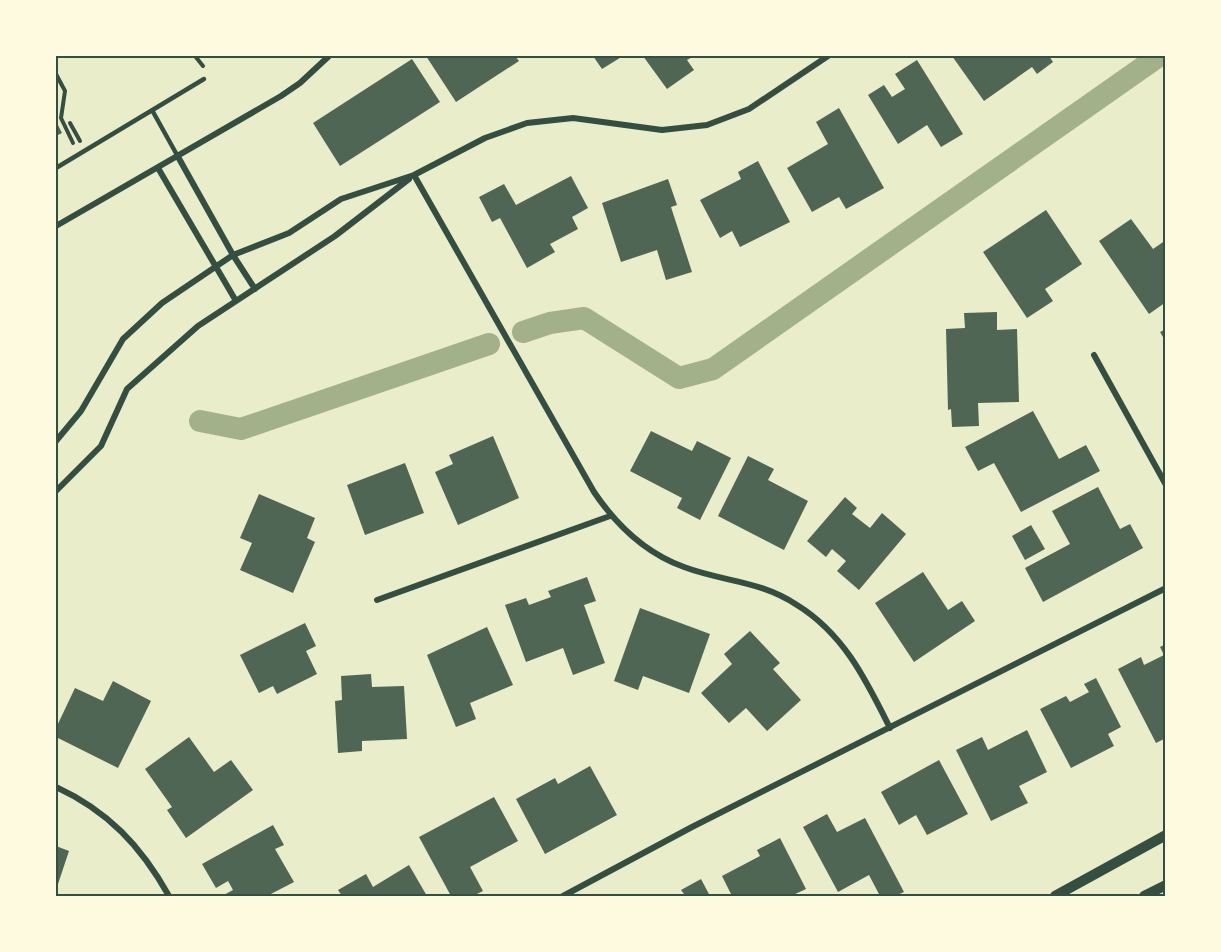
<svg xmlns="http://www.w3.org/2000/svg" width="1221" height="952" font-family="'DM Sans',sans-serif">
<style>
.lines{fill:none;stroke-linecap:round;stroke-linejoin:round}
.canal{stroke:#a3b18a;stroke-width:22}
.building{fill:#4f6655}
.path{stroke:#344e41;stroke-width:4}
.service{stroke:#344e41;stroke-width:4.5}
.minor{stroke:#344e41;stroke-width:6}
.tertiary{stroke:#344e41;stroke-width:10}
.neatline{fill:none;stroke:#344e41;stroke-width:2}
</style>
<rect width="100%" height="100%" fill="#e9edc9"/>
<g class="lines">
<path class="canal" d="M523 332 550 323 584 318 679 378 713 369 1159 56
M200 421 241 429 489 344"/>
</g>
<path class="building" d="M426 56H515L519 61 456 102Z
M593 56H623L602 69Z
M643 56H694L687 60 694 70 667 89Z
M952 56H1049L1053 62 1037 74 1032 67 984 101Z
M412 59 440 102 340 166 313 123Z
M917 60 963 134 941 147 927 125 898 144 868 95 884 85 892 97 905 89 895 74Z
M839 108 884 188 846 209 839 197 812 212 787 168 828 144 816 122Z
M56 121 62 133 56 136Z
M758 161 790 222 740 247 732 231 720 238 700 200 741 179 738 172Z
M571 176 588 208 572 217 578 229 550 244 555 252 527 268 500 218 492 222 479 197 504 184 516 205Z
M668 179 677 205 671 207 692 272 666 280 657 250 621 262 602 203Z
M1046 210 1082 264 1045 289 1053 301 1027 318 983 252Z
M1131 219 1153 249 1166 240V302L1149 314 1099 241Z
M997 312V330L1017 329 1019 402 978 403 979 426 952 427 951 409 948 410 946 329 965 328 964 313Z
M1166 329V342L1160 332Z
M1033 411 1059 459 1086 445 1100 471 1021 512 994 463 978 471 965 447Z
M651 431 692 451 697 441 731 458 700 520 677 508 682 498 630 471Z
M493 436 519 498 458 525 435 472 453 464 449 455Z
M748 456 774 469 768 480 808 501 784 550 718 516Z
M405 463 424 513 365 535 347 485Z
M1098 487 1120 529 1130 524 1143 548 1043 602 1025 568 1070 544 1052 511Z
M259 494 315 518 307 538 315 542 293 593 240 570 252 543 240 538Z
M845 497 857 508 852 514 870 528 882 513 906 534 859 590 837 571 846 561 832 549 826 557 807 541Z
M1031 525 1045 549 1025 560 1012 536Z
M923 572 948 610 962 601 975 621 914 662 875 603Z
M587 577 596 601 584 605 605 663 573 675 563 648 526 662 505 605 526 598 529 605 551 597 548 591Z
M640 608 710 634 689 693 643 676 638 690 614 681Z
M305 623 316 646 306 651 317 674 277 694 273 686 259 693 240 655Z
M487 627 513 685 470 703 476 719 456 727 427 655Z
M750 631 780 663 773 669 801 700 767 731 746 708 729 723 701 693 732 664 724 654Z
M1166 644V738L1156 743 1118 669 1141 657 1144 665 1164 655 1160 647Z
M371 674 372 687 404 686 407 739 362 741V751L338 753 335 701 342 700 341 676Z
M1096 678 1121 727 1108 734 1114 746 1071 768 1040 709 1066 696 1070 702 1089 692 1084 684Z
M113 681 151 701 118 768 56 737V728L75 688 103 701Z
M1027 730 1047 772 1019 786 1028 803 991 821 956 750 982 737 988 750Z
M189 737 214 772 231 760 253 790 186 838 167 810 172 807 145 769Z
M939 760 968 814 927 835 916 815 899 825 881 792Z
M590 766 617 815 545 854 516 799 555 778 558 784Z
M494 797 518 841 470 867 483 891 473 896H451L419 837Z
M827 814 837 832 865 818 904 892 895 896H880L869 875 838 892 803 827Z
M273 825 284 845 275 849 294 882 267 896H222L233 890 228 881 216 888 202 864Z
M780 838 806 889 791 896H732L722 876 760 856 757 850Z
M56 846 69 851 56 890Z
M409 865 427 896H342L338 890 366 874 373 887Z
M701 879 710 896H678L684 894 681 890Z"/>
<g class="lines">
<path class="path" d="M195 56 203 66
M56 74 65 91 61 118 73 143
M70 123 80 141"/>
<path class="service" d="M152 110 177 155
M56 168 204 79"/>
<path class="minor" d="M177 155 233 255 255 289
M158 168 236 301
M414 175 594 492C617 526 645 553 684 567 724 582 759 580 797 605 844 634 866 680 890 728
M56 226 281 96 300 83 329 56
M1094 355 1166 485
M56 441 81 411 123 339 162 303 233 255 289 233 341 199 414 175 485 138 527 123 573 118 662 130 707 125 749 109 828 56
M56 491 101 446 127 389 198 326 335 236 409 179
M377 600 610 516
M56 787C108 811 141 846 169 896
M563 896 692 827 1166 588"/>
<path class="tertiary" d="M1055 896 1166 835
M1144 896 1166 885"/>
</g>
<rect width="1221" height="952" fill="none" stroke="#fefae0" stroke-width="114"/>
<rect x="57" y="57" width="1107" height="838" class="neatline"/>
</svg>
